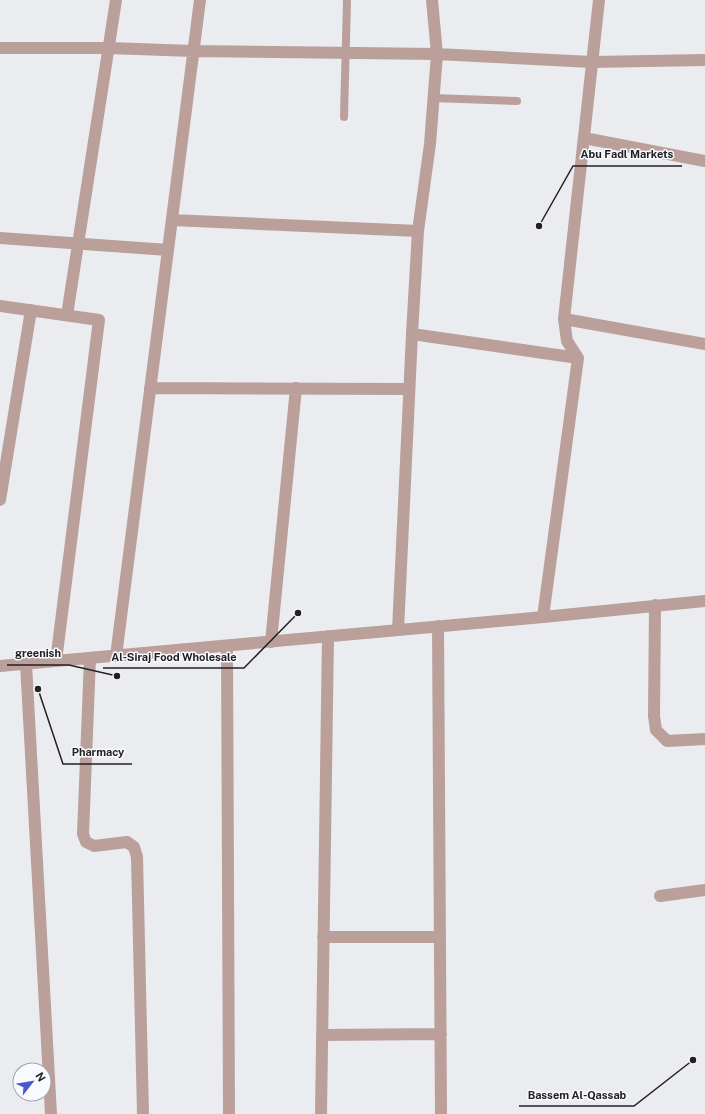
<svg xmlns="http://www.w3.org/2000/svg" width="705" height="1114" font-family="'Public Sans',sans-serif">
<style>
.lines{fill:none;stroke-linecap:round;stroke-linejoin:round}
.service{stroke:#bb9f9b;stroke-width:8}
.minor{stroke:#bb9f9b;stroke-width:12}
.leader{fill:none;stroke:#222224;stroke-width:1.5}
.callout-dot{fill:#222224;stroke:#f9fafe;stroke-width:1.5}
.callout-label{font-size:11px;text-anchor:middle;font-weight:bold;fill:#222224;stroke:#f9fafe;stroke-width:3;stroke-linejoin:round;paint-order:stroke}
</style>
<rect width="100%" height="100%" fill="#ebecf0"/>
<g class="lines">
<path class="service" d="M433 98 517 101
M344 117 347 0"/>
<path class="minor" d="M0 48H109L193 51 437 54 592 62 705 60
M584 138 705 161
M172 220 418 231
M0 238 168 250
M0 306 99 320 56 661
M67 315 116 0
M564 319 705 344
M412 334 578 358
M150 388 409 389
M0 500 31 310
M655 605 654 716 656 730 667 741 705 739
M543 617 578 358 567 341 564 319 599 0
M438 626 441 1114
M398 630 412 334 418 231 430 144 437 54 432 0
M271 642 296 388
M227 646 229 1114
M116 656 200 0
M90 658 83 834 86 842 94 846 127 842 134 847 137 857 143 1114
M26 664 51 1114
M0 666 543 617 705 601
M660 896 705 890
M323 937H440
M322 1035 441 1034
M321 1114 328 636"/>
</g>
<path class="leader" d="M539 226L573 166H682M117 676L69 665H7M298 613L244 668H103M38 689L63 764H132M693 1060L634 1106H519"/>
<g class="callout-dot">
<circle cx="539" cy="226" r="4"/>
<circle cx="117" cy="676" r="4"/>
<circle cx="298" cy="613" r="4"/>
<circle cx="38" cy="689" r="4"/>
<circle cx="693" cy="1060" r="4"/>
</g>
<g class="callout-label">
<text x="627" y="158">Abu Fadl Markets</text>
<text x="38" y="657">greenish</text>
<text x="174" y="661">Al-Siraj Food Wholesale</text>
<text x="98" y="756">Pharmacy</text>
<text x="577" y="1099">Bassem Al-Qassab</text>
</g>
<g transform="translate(32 1082) rotate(59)"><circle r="19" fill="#f9fafe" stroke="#a3a4a7"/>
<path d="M0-3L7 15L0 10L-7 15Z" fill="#4859ce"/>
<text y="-6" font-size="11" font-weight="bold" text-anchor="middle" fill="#222224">N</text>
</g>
</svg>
